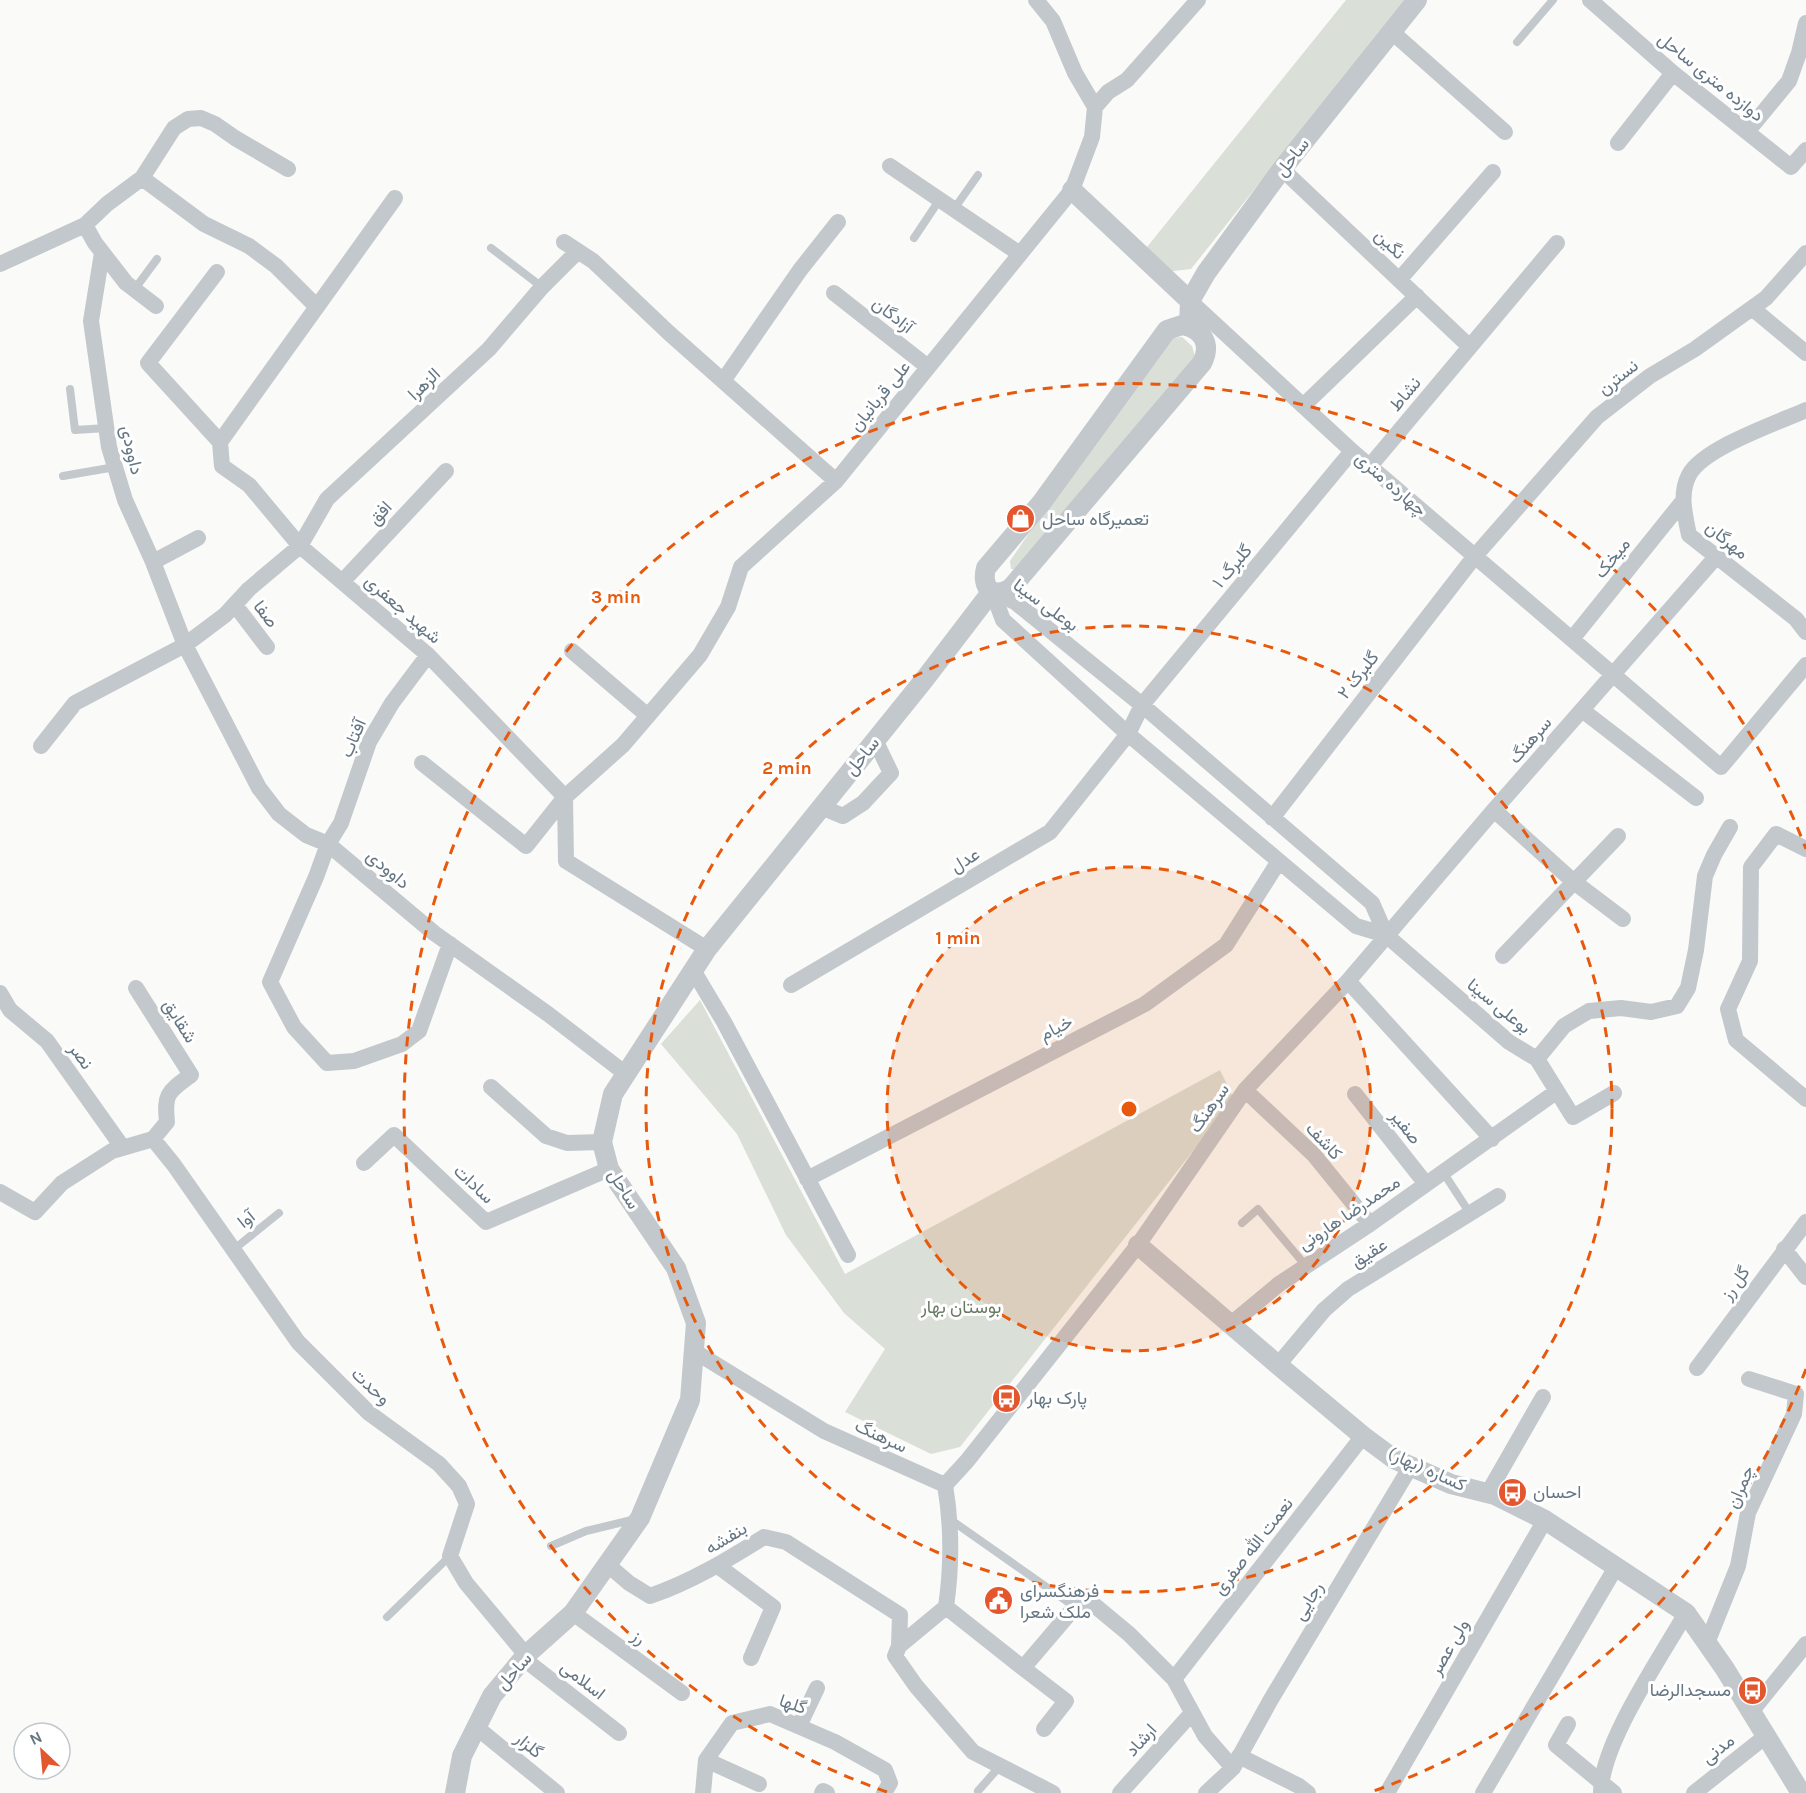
<svg xmlns="http://www.w3.org/2000/svg" width="1806" height="1793" font-family="Karla,Vazirmatn,sans-serif">
<style>
.green{fill:#dadfd7}
.lines{fill:none;stroke-linecap:round;stroke-linejoin:round}
.service{stroke:#c3c8cc;stroke-width:8}
.minor{stroke:#c3c8cc;stroke-width:16}
.tertiary{stroke:#c3c8cc;stroke-width:20}
.ring{fill:none;stroke:#e8590c;stroke-width:3;stroke-dasharray:10 8}
.labels{text-anchor:middle;stroke-width:6;stroke-linejoin:round;paint-order:stroke}
.street-label{font-size:18px;fill:#657683;stroke:#fff}
.poi-label{font-size:18px;fill:#657683;stroke:#fff;text-anchor:start}
.park-label{font-size:18px;fill:#687a64;stroke:#fff}
.centre{fill:#e8590c;stroke:#fff;stroke-width:3}
.ring-label{font-size:18px;text-anchor:middle;font-weight:bold;fill:#e8590c;stroke:#fff;stroke-width:6;stroke-linejoin:round;paint-order:stroke}
</style>
<rect width="100%" height="100%" fill="#fafaf8"/>
<path class="green" d="M1346 0H1405L1191 269 1165 272 1143 252Z
M1182 337 1192 346 1196 360 1018 570 1011 569 1010 561 1042 514 1173 338Z
M700 1000 845 1274 1220 1070 1234 1099 960 1447 931 1454 845 1412 885 1349 844 1313 786 1235 737 1134 661 1044Z"/>
<g class="lines">
<path class="service" d="M1517 42 1553 0
M954 209 978 175
M914 238 940 199
M491 248 542 287
M134 290 157 259
M70 389 75 430 106 428
M63 476 115 467
M1443 1172 1469 1212
M1242 1223 1258 1209 1306 1266
M233 1250 279 1213
M951 1520 1075 1607
M551 1546 586 1531 636 1519
M387 1617 450 1556
M978 1791 1000 1766"/>
<path class="minor" d="M1036 0 1053 21 1075 73 1095 107
M1590 0 1673 73 1791 167 1806 150
M1392 32 1505 132
M1747 132 1789 81 1799 53 1806 23
M1618 143 1673 73
M890 166 1020 254
M1282 169 1470 347
M142 178 204 224 249 246 276 266 317 307
M85 225 95 243 126 283 156 306
M564 242 593 261 669 333 836 481
M102 253 91 321 109 447 125 500 153 562 185 645 259 788 279 814 306 835 328 844 434 933 548 1014 626 1074
M0 264 85 225 107 204 142 178 174 128 188 119 201 118 215 124 235 138 288 169
M217 272 148 363 220 442 222 466 249 485 300 546 428 655 565 797 566 861 707 949
M1399 280 1493 172
M834 293 928 367
M1190 301 1352 451 1721 767 1806 665
M1752 308 1806 353
M723 381 800 270 838 222
M1303 406 1417 296
M1806 410C1777 423 1703 448 1689 475 1679 494 1685 515 1689 535L1796 619 1806 632
M220 442 395 198
M1370 466 1557 243
M153 562 198 538
M342 582 446 471
M992 591 1003 620 1128 734 1356 926 1386 935 1509 1042 1537 1059 1573 1117 1614 1093
M992 591 1015 602 1142 705 1372 903 1386 935
M235 605 267 647
M1572 639 1683 501
M572 651 648 716
M428 655 392 703 369 742 341 823 328 844 316 877 270 982 294 1027 327 1063 354 1061 402 1044 419 1031 450 944
M1582 710 1696 798
M41 746 75 703 185 645 225 615 249 589 300 546 327 499 489 349 542 287 578 251
M422 763 526 846 565 797 623 745 700 655 728 607 741 567 836 481 1072 190 1092 137 1095 107 1108 92 1127 80 1198 0
M821 807 843 816 863 803 891 773 875 740
M1494 810 1574 882 1623 919
M1272 818 1475 556 1597 417 1650 376 1695 349 1766 298 1806 253
M1806 849 1776 834 1751 867 1750 961 1728 1009 1736 1040 1806 1099
M1503 956 1618 836
M693 970 724 1022 848 1255
M1348 981 1492 1139
M791 985 1050 832 1128 734 1142 705 1352 451
M0 993 10 1010 47 1041 123 1148
M1537 1059 1564 1026 1589 1011 1621 1008 1651 1012 1677 1006 1688 988 1696 950 1705 876 1714 855 1730 827
M491 1087 546 1136 567 1143 602 1142
M1245 1090 1314 1155 1370 1224
M1355 1094 1426 1184
M153 1139 174 1165 298 1342 369 1413 439 1464 459 1486 467 1504 450 1556 466 1583 526 1655
M364 1163 394 1135 486 1222 609 1169
M807 1179 1145 1004 1226 945 1279 861
M0 1192 35 1212 62 1183 112 1151 153 1139 167 1122C164 1093 168 1092 191 1075L136 988
M1784 1249 1806 1277
M1231 1324 1279 1284 1370 1224 1556 1092
M694 1351 824 1431 945 1485 967 1461 1138 1245 1245 1090 1348 981 1494 810 1716 557
M1278 1365 1324 1310 1348 1289 1498 1196
M1697 1368 1806 1222
M945 1485C952 1526 952 1565 946 1607L1023 1668 1075 1607 1088 1600 1129 1634 1174 1679 1205 1736 1233 1768
M1488 1493 1543 1397
M608 1565 629 1583 650 1596C691 1582 727 1560 764 1537L786 1542 900 1615 899 1646 895 1656 916 1686 973 1752 1053 1793
M718 1566 773 1607 751 1658
M573 1613 682 1693
M1707 1643 1738 1566 1748 1513 1794 1414 1796 1394 1749 1379
M899 1646 946 1607
M524 1659 619 1733
M1023 1668 1066 1701 1044 1729
M1174 1679 1363 1436
M1751 1712 1806 1644
M1568 1724 1556 1745 1614 1793
M799 1726 817 1688
M476 1727 557 1793
M1239 1756 1299 1786 1308 1793
M706 1760 759 1784
M703 1793 706 1760 732 1723 770 1714 835 1742 885 1770 890 1783 884 1793
M822 1793 823 1791 827 1793
M1120 1793 1191 1714
M1206 1793 1233 1768 1270 1701 1411 1466
M1387 1793 1545 1520
M1483 1793 1616 1567
M1601 1793C1600 1745 1661 1657 1686 1613
M1694 1793 1766 1736"/>
<path class="tertiary" d="M1072 190 1190 301
M1182 325C1202 328 1212 344 1202 363L1011 588C992 600 981 587 986 568L1042 502 1167 330Z
M1189 326 1190 301 1206 273 1282 169 1417 0
M1138 1245 1278 1365 1363 1436 1394 1459 1451 1484 1495 1495 1545 1520 1686 1613 1725 1669 1801 1793
M455 1793 462 1756 492 1696 526 1655 573 1613 640 1518 690 1400 696 1323 676 1268 609 1169 602 1142 613 1094 707 949 924 680 992 591"/>
</g>
<circle cx="1129" cy="1109" r="242" fill="#e8590c" fill-opacity=".12"/>
<g class="ring">
<circle cx="1129" cy="1109" r="242"/>
<circle cx="1129" cy="1109" r="483"/>
<path d="M1806 1369A725 725 0 0 1 1371 1792M887 1792A725 725 0 1 1 1806 849"/>
</g>
<defs>
<symbol id="shop-disc" viewBox="-11 -11 22 22"><circle r="9.5" fill="#e4572e" stroke="#fff"/><path d="M-5-2.5h2.3a2.7 3.5 0 0 1 5.4 0H5L5.5 6h-11ZM-1.5-2.5h3a1.5 2.3 0 0 0-3 0Z" fill="#fff"/></symbol>
<symbol id="bus-disc" viewBox="-11 -11 22 22"><circle r="9.5" fill="#e4572e" stroke="#fff"/><path d="M-5-6H5V4H4V6H2V4H-2V6H-4V4H-5ZM-3.5-4V0h7V-4ZM-3.5 1.2v1.5H-2V1.2ZM2 1.2v1.5H3.5V1.2Z" fill="#fff"/></symbol>
<symbol id="civic-disc" viewBox="-11 -11 22 22"><circle r="9.5" fill="#e4572e" stroke="#fff"/><path d="M-.6-6.5H3V-4.5H.6V-3L4-1V1h2V6H-6V1h2V-1L-.6-3ZM-1.2 2.5V6h2.4V2.5Z" fill="#fff"/></symbol>
</defs>
<g fill-rule="evenodd">
<use href="#shop-disc" x="1004" y="502" width="33" height="33"/>
<use href="#bus-disc" x="990" y="1382" width="33" height="33"/>
<use href="#bus-disc" x="1496" y="1476" width="33" height="33"/>
<use href="#civic-disc" x="982" y="1584" width="33" height="33"/>
<use href="#bus-disc" x="1736" y="1674" width="33" height="33"/>
</g>
<g class="labels">
<g class="street-label">
<text transform="translate(1711 77) rotate(39)" y="6">دوازده متری ساحل</text>
<text transform="translate(1292 157) rotate(-52)" y="6">ساحل</text>
<text transform="translate(1390 244) rotate(44)" y="6">نگین</text>
<text transform="translate(893 315) rotate(38)" y="6">آزادگان</text>
<text transform="translate(1618 377) rotate(-38)" y="6">نسترن</text>
<text transform="translate(424 384) rotate(-44)" y="6">الزهرا</text>
<text transform="translate(1405 394) rotate(-50)" y="6">نشاط</text>
<text transform="translate(880 396) rotate(-51)" y="6">علی قربانیان</text>
<text transform="translate(132 450) rotate(77)" y="6">داوودی</text>
<text transform="translate(1391 484) rotate(41)" y="6">چهارده متری</text>
<text transform="translate(380 513) rotate(-47)" y="6">افق</text>
<text transform="translate(1727 540) rotate(39)" y="6">مهرگان</text>
<text transform="translate(1612 558) rotate(-51)" y="6">میخک</text>
<text transform="translate(1232 566) rotate(-50)" y="6">گلبرگ ۱</text>
<text transform="translate(1046 605) rotate(36)" y="6">بوعلی سینا</text>
<text transform="translate(403 609) rotate(41)" y="6">شهید جعفری</text>
<text transform="translate(266 614) rotate(53)" y="6">صفا</text>
<text transform="translate(1358 675) rotate(-52)" y="6">گلبرک ۲</text>
<text transform="translate(353 738) rotate(-67)" y="6">آفتاب</text>
<text transform="translate(1530 740) rotate(-49)" y="6">سرهنگ</text>
<text transform="translate(862 756) rotate(-51)" y="6">ساحل</text>
<text transform="translate(965 860) rotate(-31)" y="6">عدل</text>
<text transform="translate(388 869) rotate(40)" y="6">داوودی</text>
<text transform="translate(1499 1006) rotate(39)" y="6">بوعلی سینا</text>
<text transform="translate(180 1021) rotate(58)" y="6">شقایق</text>
<text transform="translate(1056 1028) rotate(-27)" y="6">خیام</text>
<text transform="translate(81 1056) rotate(54)" y="6">نصر</text>
<text transform="translate(1209 1108) rotate(-55)" y="6">سرهنگ</text>
<text transform="translate(1406 1127) rotate(52)" y="6">صفیر</text>
<text transform="translate(1324 1141) rotate(47)" y="6">کاشف</text>
<text transform="translate(474 1184) rotate(43)" y="6">سادات</text>
<text transform="translate(624 1189) rotate(58)" y="6">ساحل</text>
<text transform="translate(1349 1213) rotate(-34)" y="6">محمدرضا هارونی</text>
<text transform="translate(246 1219) rotate(-39)" y="6">آوا</text>
<text transform="translate(1369 1253) rotate(-32)" y="6">عقیق</text>
<text transform="translate(1735 1283) rotate(-54)" y="6">گل رز</text>
<text transform="translate(371 1386) rotate(43)" y="6">وحدت</text>
<text transform="translate(881 1436) rotate(25)" y="6">سرهنگ</text>
<text transform="translate(1427 1469) rotate(24)" y="6">کساره (بهار)</text>
<text transform="translate(1740 1487) rotate(-67)" y="6">چمران</text>
<text transform="translate(726 1538) rotate(-31)" y="6">بنفشه</text>
<text transform="translate(1253 1546) rotate(-52)" y="6">نعمت الله صفری</text>
<text transform="translate(1308 1601) rotate(-59)" y="6">رجایی</text>
<text transform="translate(639 1637) rotate(37)" y="6">رز</text>
<text transform="translate(1449 1647) rotate(-60)" y="6">ولی عصر</text>
<text transform="translate(514 1671) rotate(-48)" y="6">ساحل</text>
<text transform="translate(583 1680) rotate(38)" y="6">اسلامی</text>
<text transform="translate(793 1704) rotate(19)" y="6">گلها</text>
<text transform="translate(1141 1740) rotate(-48)" y="6">ارشاد</text>
<text transform="translate(529 1745) rotate(39)" y="6">گلزار</text>
<text transform="translate(1718 1749) rotate(-38)" y="6">مدنی</text>
</g>
<g class="poi-label">
<text x="1042" y="525">تعمیرگاه ساحل</text>
<text x="1027" y="1404">پارک بهار</text>
<text x="1533" y="1498">احسان</text>
<text x="1020" y="1597">فرهنگسرای<tspan x="1020" dy="21">ملک شعرا</tspan></text>
<text x="1731" y="1696" text-anchor="end">مسجدالرضا</text>
</g>
<g class="park-label">
<text x="961" y="1313">بوستان بهار</text>
</g>
</g>
<circle cx="1129" cy="1109" r="9" class="centre"/>
<g class="ring-label">
<text x="616" y="603">3 min</text>
<text x="787" y="774">2 min</text>
<text x="958" y="944">1 min</text>
</g>
<g transform="translate(42 1751) rotate(334)"><circle r="28" fill="#ffffff" stroke="#c1c8cd" stroke-width="1.5"/>
<path d="M0-4.5L10 22L0 15L-10 22Z" fill="#e4572e"/>
<text y="-9" font-size="16" font-weight="bold" text-anchor="middle" fill="#657683">N</text>
</g>
</svg>
